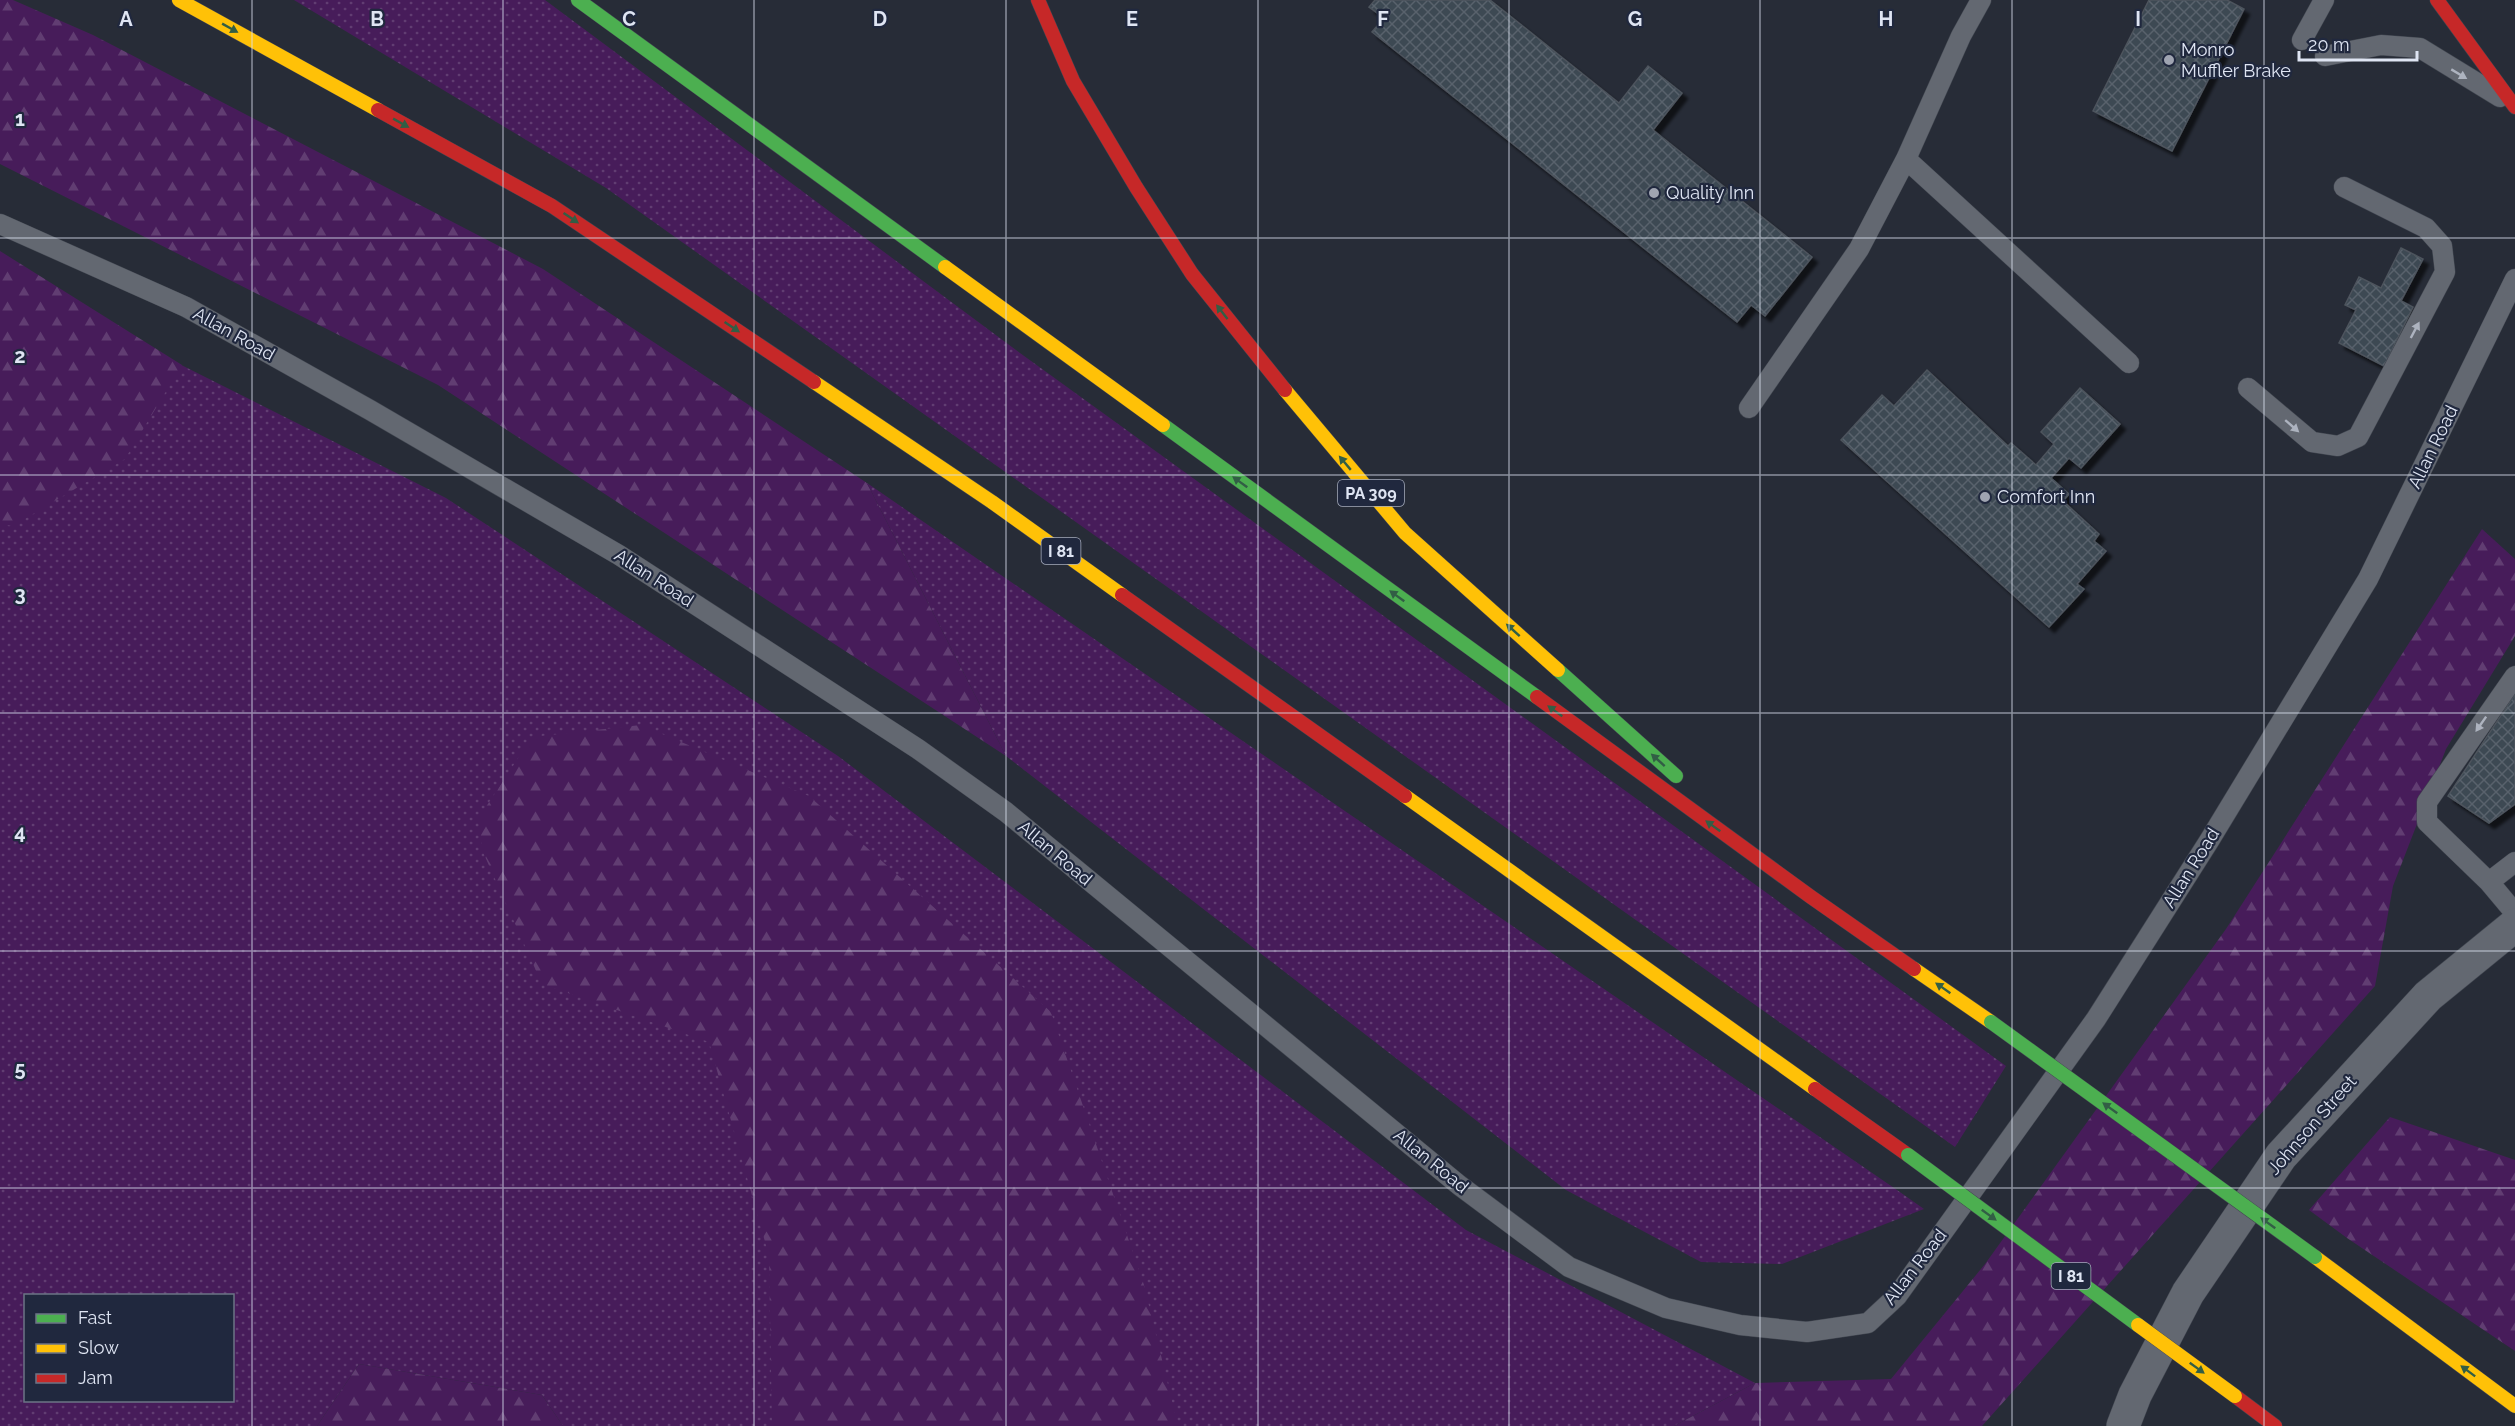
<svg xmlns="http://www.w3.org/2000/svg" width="2515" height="1426" font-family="Raleway,sans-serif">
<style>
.grass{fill:url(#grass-dots);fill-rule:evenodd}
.forest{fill:url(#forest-firs)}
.building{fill:url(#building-cross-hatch);stroke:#4d545d;stroke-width:1.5;filter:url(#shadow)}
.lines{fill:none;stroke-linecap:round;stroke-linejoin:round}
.lane-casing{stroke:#424751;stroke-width:21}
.street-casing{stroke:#424751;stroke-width:34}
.fast-casing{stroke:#424751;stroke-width:15}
.slow-casing{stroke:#424751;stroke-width:15}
.jam-casing{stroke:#424751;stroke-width:15}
.lane{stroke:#636871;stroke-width:20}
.street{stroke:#636871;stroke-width:33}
.fast{stroke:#4caf50;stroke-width:14}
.slow{stroke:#ffc107;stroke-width:14}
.jam{stroke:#c62828;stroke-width:14}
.fast-bridge-casing{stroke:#424751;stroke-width:15;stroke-linecap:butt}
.slow-bridge-casing{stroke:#424751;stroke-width:15;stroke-linecap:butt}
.fast-bridge{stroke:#4caf50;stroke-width:14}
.slow-bridge{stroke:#ffc107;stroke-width:14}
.oneway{fill:#325e45}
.oneway2{fill:#adb3bf}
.grid{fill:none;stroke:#dfe5f3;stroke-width:1.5;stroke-opacity:0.55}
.poi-dot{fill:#9fa4b1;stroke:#20283e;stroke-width:2}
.labels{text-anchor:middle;stroke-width:4.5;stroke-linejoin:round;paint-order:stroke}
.shield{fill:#20283e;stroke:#a6acbd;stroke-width:1.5}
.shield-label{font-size:16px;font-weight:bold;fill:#dfe5f3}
.poi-label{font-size:18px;fill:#dfe5f3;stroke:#20283e;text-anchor:start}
.street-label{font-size:18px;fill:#dfe5f3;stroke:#20283e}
.grid-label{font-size:20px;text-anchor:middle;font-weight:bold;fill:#dfe5f3;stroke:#20283e;stroke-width:4.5;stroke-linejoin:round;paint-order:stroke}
</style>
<defs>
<pattern id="grass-dots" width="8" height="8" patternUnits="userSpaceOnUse" patternTransform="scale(1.5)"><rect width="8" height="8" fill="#471c5a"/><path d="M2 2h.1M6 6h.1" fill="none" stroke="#613d72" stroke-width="1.8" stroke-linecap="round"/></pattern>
<pattern id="forest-firs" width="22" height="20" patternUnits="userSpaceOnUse" patternTransform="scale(1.5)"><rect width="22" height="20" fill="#471c5a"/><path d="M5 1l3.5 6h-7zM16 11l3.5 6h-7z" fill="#613d72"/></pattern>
<pattern id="building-cross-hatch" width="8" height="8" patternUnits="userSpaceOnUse" patternTransform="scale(1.5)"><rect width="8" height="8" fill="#3d4853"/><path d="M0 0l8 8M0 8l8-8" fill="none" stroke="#59626c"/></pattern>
<filter id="shadow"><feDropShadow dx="5.5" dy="5.5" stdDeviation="1.5" flood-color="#0009"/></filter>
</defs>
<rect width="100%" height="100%" fill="#272c37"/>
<path class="grass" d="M294 0H545L1020 353 2006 1066 1955 1147 606 188Z
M0 274 446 498 838 756 1466 1230 1755 1383 1674 1426H563L542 1395 359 1364 317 1426H0ZM26 1296H232V1400H26Z
M867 483 1897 1190 1924 1209 1782 1264 1701 1262 1566 1190 1006 756Z"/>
<path class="forest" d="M0 0H13L93 35 543 269 867 483 1006 756 438 385 0 164Z
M0 251 182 365 125 459 13 526 0 524Z
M2482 529 2515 559V636L2446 749 2393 886 2375 986 1982 1426H1674L1755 1383 1891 1379 1985 1264 2226 929Z
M641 725 809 796 1051 1012 1144 1285 1178 1426H772L769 1256 709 1042 542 984 483 852 478 819 532 737Z
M2390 1117 2515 1160V1351L2347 1238 2309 1210Z
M359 1364 542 1395 563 1426H317Z"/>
<path class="building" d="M1375 0H1490L1619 103 1648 66 1682 93 1653 130 1812 257 1765 316 1751 305 1737 322 1372 32 1384 18 1369 7Z
M2149 0H2227L2244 9 2172 151 2093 111Z
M2401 248 2423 259 2401 301 2413 307 2384 366 2339 343 2356 310 2345 305 2359 277 2381 288Z
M1927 370 2008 446 2011 443 2036 465 2054 444 2041 432 2080 388 2120 424 2081 468 2069 458 2051 478 2069 494 2063 501 2099 534 2094 541 2106 551 2077 584 2084 589 2049 627 1841 440 1882 395 1894 406Z
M2515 694V804L2489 823 2448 796Z"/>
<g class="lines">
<defs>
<path id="lane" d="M2302 40 2324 0
M2325 56 2381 45 2420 48 2500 97
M1906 159 2129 363
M0 224 186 307 370 410 619 555 918 749 1006 812 1459 1185 1569 1267 1666 1308 1740 1325 1807 1332 1868 1323 1897 1296 2096 1019 2209 841 2368 579 2515 279
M2248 388 2312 442 2338 446 2358 437 2445 272 2442 246 2426 228 2344 187
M1749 408 1859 249 1906 159 1961 36 1981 0
M2515 676 2427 802V822L2489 882 2515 913
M2489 882 2515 862"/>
<path id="street" d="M2123 1426 2135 1395 2188 1293 2281 1156 2428 996 2515 925"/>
<path id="fast" d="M578 0 945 267
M1163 425 1537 697
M1558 670 1676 776"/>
<path id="slow" d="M179 0 378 110
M945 267 1163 425
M814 382 992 502 1122 595
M1285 390 1405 533 1558 670
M1405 796 1815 1089
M1914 969 1991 1022
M2315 1257 2515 1406"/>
<path id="jam" d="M1038 0 1073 81 1136 187 1192 274 1285 390
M2437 0 2515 107
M378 110 552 206 814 382
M1122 595 1405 796
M1537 697 1811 897 1914 969
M1815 1089 1908 1155
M2235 1396 2275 1426"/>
</defs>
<use href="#lane" class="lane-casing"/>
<use href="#street" class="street-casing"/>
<use href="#fast" class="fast-casing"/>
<use href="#slow" class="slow-casing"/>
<use href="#jam" class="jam-casing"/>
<use href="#lane" class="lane"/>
<use href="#street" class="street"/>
<use href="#fast" class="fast"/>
<use href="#slow" class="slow"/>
<use href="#jam" class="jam"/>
<defs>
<path id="fast-bridge" d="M1991 1022 2315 1257
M1908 1155 2138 1325"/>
<path id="slow-bridge" d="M2138 1325 2235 1396"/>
</defs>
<use href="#fast-bridge" class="fast-bridge-casing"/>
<use href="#slow-bridge" class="slow-bridge-casing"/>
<use href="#fast-bridge" class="fast-bridge"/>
<use href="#slow-bridge" class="slow-bridge"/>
</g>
<defs><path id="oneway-solid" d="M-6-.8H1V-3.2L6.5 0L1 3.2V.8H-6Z" transform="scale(1.5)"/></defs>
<g class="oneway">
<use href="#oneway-solid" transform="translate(230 28) rotate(29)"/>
<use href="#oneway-solid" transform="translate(401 123) rotate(29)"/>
<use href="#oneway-solid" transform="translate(571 218) rotate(34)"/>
<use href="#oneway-solid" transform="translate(1222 312) rotate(-128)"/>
<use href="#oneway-solid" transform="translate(732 327) rotate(34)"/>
<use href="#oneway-solid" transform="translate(1345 463) rotate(-130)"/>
<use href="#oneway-solid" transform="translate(1240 482) rotate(-144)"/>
<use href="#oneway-solid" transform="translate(1397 596) rotate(-144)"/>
<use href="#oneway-solid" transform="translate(1513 630) rotate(-138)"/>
<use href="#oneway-solid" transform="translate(1555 711) rotate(-144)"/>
<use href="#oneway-solid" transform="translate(1658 760) rotate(-138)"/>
<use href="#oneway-solid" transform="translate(1713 826) rotate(-144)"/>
<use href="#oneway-solid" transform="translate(1943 988) rotate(-145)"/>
<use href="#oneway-solid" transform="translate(2110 1108) rotate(-144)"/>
<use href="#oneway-solid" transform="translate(1989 1215) rotate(36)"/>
<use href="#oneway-solid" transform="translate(2268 1223) rotate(-144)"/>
<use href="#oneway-solid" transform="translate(2197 1368) rotate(36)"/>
<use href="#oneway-solid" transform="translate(2468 1371) rotate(-143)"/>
</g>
<g class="oneway2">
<use href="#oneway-solid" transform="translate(2459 74) rotate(31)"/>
<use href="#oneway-solid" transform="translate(2415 330) rotate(-62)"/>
<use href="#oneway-solid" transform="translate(2292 426) rotate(41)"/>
<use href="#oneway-solid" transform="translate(2481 724) rotate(125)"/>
</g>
<path class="grid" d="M252 0V1426M503 0V1426M754 0V1426M1006 0V1426M1258 0V1426M1509 0V1426M1760 0V1426M2012 0V1426M2264 0V1426M0 238H2515M0 475H2515M0 713H2515M0 951H2515M0 1188H2515"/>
<g class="poi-dot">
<circle cx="2169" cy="60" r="6"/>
<circle cx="1654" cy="193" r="6"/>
<circle cx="1985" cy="497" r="6"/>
</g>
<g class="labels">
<g class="shield">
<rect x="1338" y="480" width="66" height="26" rx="4.5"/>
<rect x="1041.5" y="538" width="39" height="26" rx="4.5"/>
<rect x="2051.5" y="1263" width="39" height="26" rx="4.5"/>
</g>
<g class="shield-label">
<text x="1371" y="499">PA 309</text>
<text x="1061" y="557">I 81</text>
<text x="2071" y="1282">I 81</text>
</g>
<g class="poi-label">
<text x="2181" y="56">Monro<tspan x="2181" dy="21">Muffler Brake</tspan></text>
<text x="1666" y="199">Quality Inn</text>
<text x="1997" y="503">Comfort Inn</text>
</g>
<g class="street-label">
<text transform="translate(234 334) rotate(29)" y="6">Allan Road</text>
<text transform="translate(2433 447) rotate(-64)" y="6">Allan Road</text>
<text transform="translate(654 578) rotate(33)" y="6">Allan Road</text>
<text transform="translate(1055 853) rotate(40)" y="6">Allan Road</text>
<text transform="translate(2191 868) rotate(-58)" y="6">Allan Road</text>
<text transform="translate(2312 1125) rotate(-49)" y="6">Johnson Street</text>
<text transform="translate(1431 1161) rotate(39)" y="6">Allan Road</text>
<text transform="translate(1915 1267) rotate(-52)" y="6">Allan Road</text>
</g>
</g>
<g class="grid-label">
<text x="126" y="26">A</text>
<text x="377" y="26">B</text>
<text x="629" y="26">C</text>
<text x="880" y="26">D</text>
<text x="1132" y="26">E</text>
<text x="1383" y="26">F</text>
<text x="1635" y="26">G</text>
<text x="1886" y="26">H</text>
<text x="2138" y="26">I</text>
<text x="20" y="126">1</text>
<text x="20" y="363">2</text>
<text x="20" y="601">3</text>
<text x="20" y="839">4</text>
<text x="20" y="1076">5</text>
</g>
<rect x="24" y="1294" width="210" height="108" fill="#20283e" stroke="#6c7486" stroke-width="1.5"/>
<rect x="36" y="1314" width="30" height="9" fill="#4caf50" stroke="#6c7486" stroke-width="1.5"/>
<text x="78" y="1324" font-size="18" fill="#dfe5f3">Fast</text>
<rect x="36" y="1344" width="30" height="9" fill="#ffc107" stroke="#6c7486" stroke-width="1.5"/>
<text x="78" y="1354" font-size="18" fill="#dfe5f3">Slow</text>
<rect x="36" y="1374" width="30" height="9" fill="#c62828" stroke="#6c7486" stroke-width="1.5"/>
<text x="78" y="1384" font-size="18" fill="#dfe5f3">Jam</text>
<path d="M2299 51v9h118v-9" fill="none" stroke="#dfe5f3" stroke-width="3"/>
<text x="2308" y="51" font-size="18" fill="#dfe5f3" stroke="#20283e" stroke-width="4.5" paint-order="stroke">20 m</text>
</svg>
